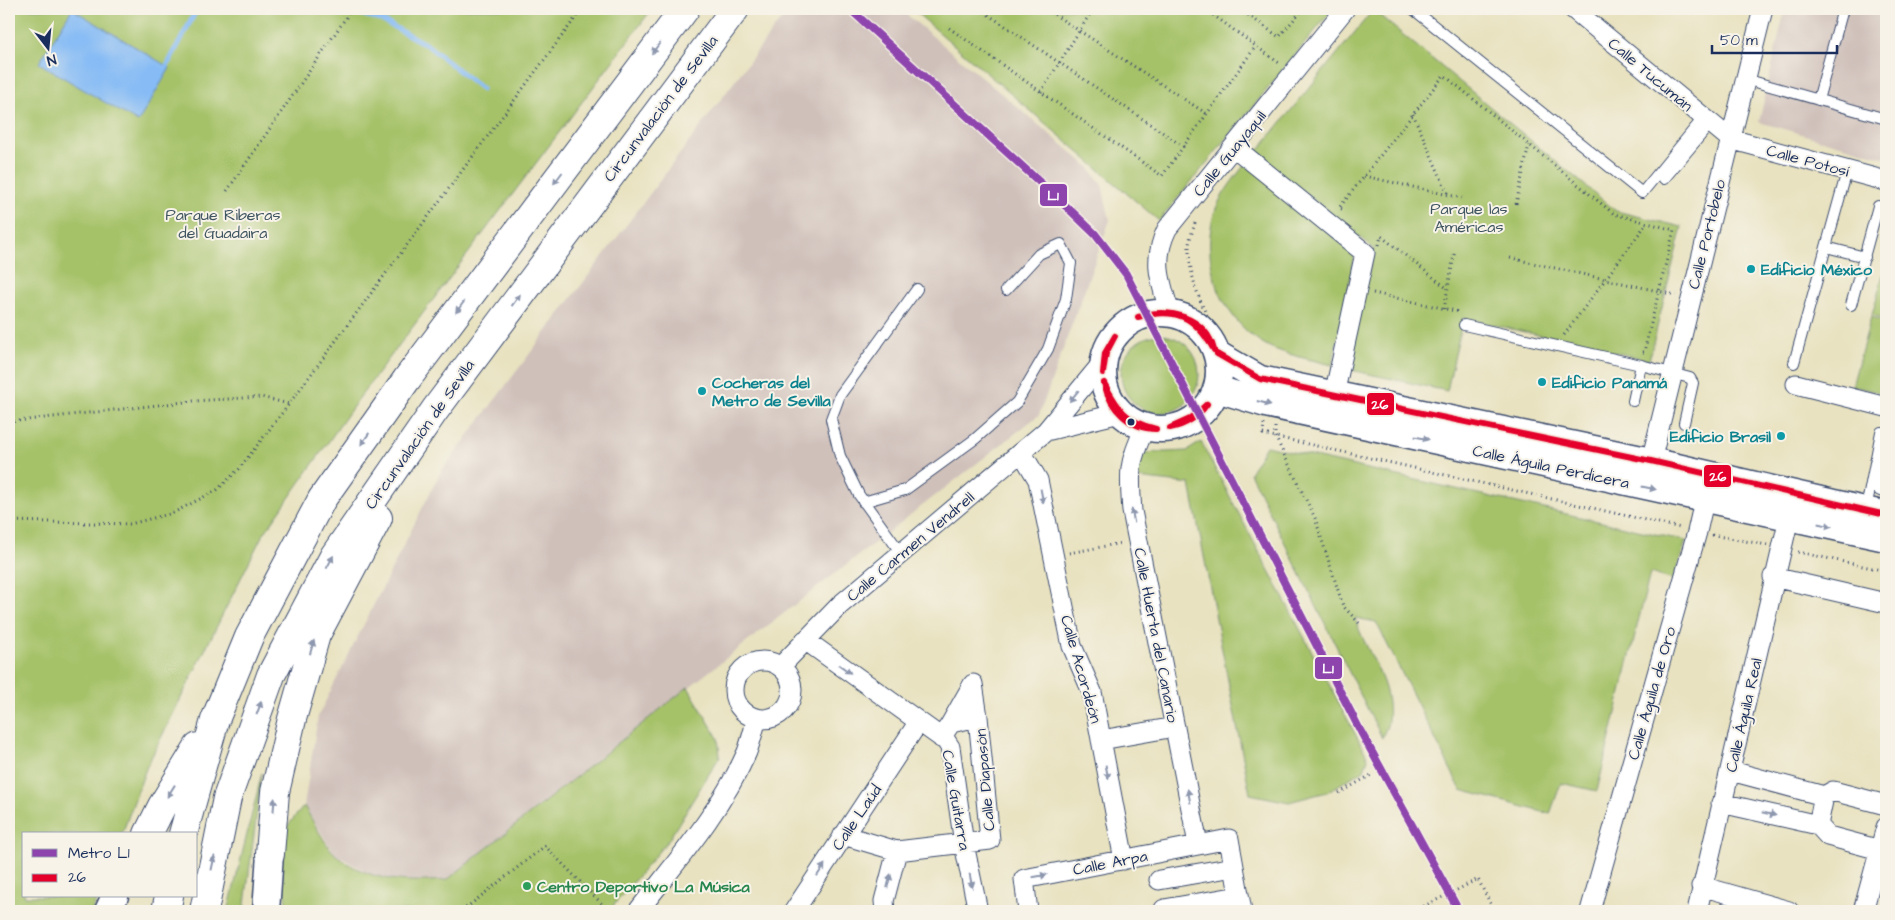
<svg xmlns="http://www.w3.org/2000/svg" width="1895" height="920" font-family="'Architects Daughter',sans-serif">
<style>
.industrial{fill:#cfc0ba}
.green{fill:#a6c269;stroke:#607864}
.water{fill:#86bbf5;stroke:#5075aa}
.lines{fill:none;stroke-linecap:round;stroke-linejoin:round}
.stream{stroke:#86bbf5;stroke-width:5}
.lane-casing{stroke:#3a4a6d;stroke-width:12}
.street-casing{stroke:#3a4a6d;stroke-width:21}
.secondary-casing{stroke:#3a4a6d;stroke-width:29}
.highway-casing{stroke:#3a4a6d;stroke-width:30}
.path{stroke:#3a4a6d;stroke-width:3;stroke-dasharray:1 4;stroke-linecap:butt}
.lane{stroke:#fff;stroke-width:10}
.street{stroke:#fff;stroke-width:19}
.secondary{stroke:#fff;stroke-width:26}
.highway{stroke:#fff;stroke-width:28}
.bus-1-casing{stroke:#f7f3e8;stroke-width:10}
.bus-1{stroke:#e4002b;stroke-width:6}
.metro-1-casing{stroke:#f7f3e8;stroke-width:11}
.metro-1{stroke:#8e44ad;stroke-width:8}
.oneway{fill:#8d97ae}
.culture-dot{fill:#0f9aa8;stroke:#f7f3e8;stroke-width:2}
.bus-dot{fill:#1b2f5e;stroke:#f7f3e8;stroke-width:2}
.leisure-dot{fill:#2e9e5b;stroke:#f7f3e8;stroke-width:2}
.labels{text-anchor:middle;stroke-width:4;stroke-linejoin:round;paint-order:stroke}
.street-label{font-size:16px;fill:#1b2f5e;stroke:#f7f3e8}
.park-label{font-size:16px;fill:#3e5461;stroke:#f7f3e8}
.culture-label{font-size:16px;font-weight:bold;fill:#0d838f;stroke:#f7f3e8;text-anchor:start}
.leisure-label{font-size:16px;font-weight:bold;fill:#27864d;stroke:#f7f3e8;text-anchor:start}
.line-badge{stroke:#f7f3e8;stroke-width:2}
.badge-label{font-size:14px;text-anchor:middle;font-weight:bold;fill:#fff}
</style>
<rect width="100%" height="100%" fill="#f7f3e8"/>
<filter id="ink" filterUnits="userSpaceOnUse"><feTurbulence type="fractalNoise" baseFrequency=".02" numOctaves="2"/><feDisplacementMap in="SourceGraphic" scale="10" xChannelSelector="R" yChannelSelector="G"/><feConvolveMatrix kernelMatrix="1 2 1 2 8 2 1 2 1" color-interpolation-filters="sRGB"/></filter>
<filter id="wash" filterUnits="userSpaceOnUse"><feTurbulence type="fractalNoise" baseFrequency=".0096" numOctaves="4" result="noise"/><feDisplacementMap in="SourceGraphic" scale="20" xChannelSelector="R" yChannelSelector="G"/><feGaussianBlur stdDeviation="1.12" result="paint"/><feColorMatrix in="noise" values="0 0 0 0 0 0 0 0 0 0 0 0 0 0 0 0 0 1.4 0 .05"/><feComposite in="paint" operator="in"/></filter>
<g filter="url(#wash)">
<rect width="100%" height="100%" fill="#e8e2c0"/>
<path class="industrial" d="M789 9H900L1089 167 1102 185 1110 220 1039 415 607 751 447 880 410 883 371 875 335 854 304 806 318 716 440 473Z
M1785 9H1886V158L1759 122Z"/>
<path class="green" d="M9 9H652L357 401 261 538 147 766 122 834H24V896H98L92 911H9Z
M912 9H1333L1159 221Z
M1373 10 1616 211 1682 227 1649 360 1463 318 1447 391 1346 369 1374 249 1256 153Z
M1246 163 1355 255 1332 365C1313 360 1292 356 1274 349 1224 327 1199 265 1214 214 1220 195 1234 179 1246 163Z
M1886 264V319L1872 315Z
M1871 317 1886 321V394L1852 386Z
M1121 374a39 39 0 1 1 78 0a39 39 0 1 1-78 0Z
M1201 442 1368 758 1364 770 1327 792 1289 802 1250 794 1190 484 1137 478 1139 453 1187 451Z
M1266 446 1686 541 1673 580 1650 573 1597 791 1561 783 1550 814 1461 790 1376 622 1355 618C1365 651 1393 683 1388 720 1388 726 1384 732 1382 738L1250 473Z
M688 687 718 738 720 756 669 839 609 911H287L278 837 304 806C312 819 325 845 336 855 369 882 407 883 447 880Z
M262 773 244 911H228Z"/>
<path class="water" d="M72 9 170 68 138 122 39 63Z"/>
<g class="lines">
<path class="stream" d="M344 9 381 20 427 45 482 89
M167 66 197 9"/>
</g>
</g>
<g filter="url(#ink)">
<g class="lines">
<defs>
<path id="lane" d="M1413 9 1642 193 1704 117
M1745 79 1886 119
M1818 100 1843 9
M1664 179 1711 123
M1826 247 1865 257
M1851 305 1878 206
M1464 325 1641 365
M1794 363 1847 171
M1633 401 1641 365 1690 378 1693 383 1684 423
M863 502 905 490 975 439 1017 402 1048 349 1066 299 1071 263 1061 244 1039 254 1006 290
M1866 509 1881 432
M901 553 859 495 840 456 831 419 840 395 917 289"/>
<path id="street" d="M1573 9 1730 139 1886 181
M1234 147 1365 253 1334 395
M1170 313C1160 281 1152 260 1167 229L1345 9
M1796 384 1886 407
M1145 428C1128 463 1129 473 1132 511L1198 844
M1046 431 1120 413
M1022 453 1038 480 1072 646 1092 692 1124 860
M1651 461 1763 9
M1882 487 1886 459
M1773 577 1886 603
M805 640 946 741 950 747 964 844 978 911
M734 690a29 29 0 1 1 58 0a29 29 0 1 1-58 0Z
M780 667 840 605 1046 431 1103 362
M951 723 973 684 978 717
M1101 740 1175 727
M1824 796 1833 791 1886 805
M1721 803 1818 825 1824 796 1731 771
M1818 825 1828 836 1880 850
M843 835 897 851 990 840 978 717 951 723 941 738
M1159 880 1234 867
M1701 886 1789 911
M1164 909 1239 896
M638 911C677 861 721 811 747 752 751 741 754 729 757 718
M794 911 918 723
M885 911 884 901 897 851
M1028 911 1024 879 1229 839 1242 911
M1590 911 1697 532 1707 488
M1697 911 1789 518
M1863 911 1886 827"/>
<path id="secondary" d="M1103 371a58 58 0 1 1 116 0a58 58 0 1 1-116 0Z
M1217 354 1260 379 1651 461 1886 515
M1217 389 1266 404 1886 538
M108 911 115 896
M266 911 270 854"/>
<path id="highway" d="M148 834 162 806 198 747
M183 834 215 720 249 637 322 499 407 379 685 9
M270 854 275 792 292 719 316 635 378 518
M166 911 169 896
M204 911 227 798 271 675 334 556 435 410 735 9"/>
</defs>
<use href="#lane" class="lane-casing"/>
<use href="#street" class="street-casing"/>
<use href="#secondary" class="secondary-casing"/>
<use href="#highway" class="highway-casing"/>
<path class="path" d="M980 9 1184 147
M1046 9 1207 114
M1205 9 1279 63
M1240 9 1279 37 1303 9
M949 28 1162 176 1256 46
M1041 92 1093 9
M1413 114 1448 194
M1364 176 1462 198
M227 191 352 9
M1516 204 1529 145
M1342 209 1339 208 1444 75 1614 214 1674 230 1644 352H1642
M1195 223C1193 231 1189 239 1189 246 1188 272 1202 316 1221 334
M1379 245 1381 236 1448 289
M1510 258 1676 295
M1373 293 1460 312
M1444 309 1455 250
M1564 335 1647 223
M9 422 193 401 261 397 289 404
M1264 424 1263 434 1681 528
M1275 427V436L1315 518 1343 606 1359 623
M9 521 130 524 173 513 217 490 239 469 289 404 582 9
M1712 535 1767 545
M1798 552 1886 571
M1069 553 1122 543
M1339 793 1373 774
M1457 890 1478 879 1494 911
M462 911 545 846 609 911
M1427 911 1424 906 1449 894"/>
<use href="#lane" class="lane"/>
<use href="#street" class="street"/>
<use href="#secondary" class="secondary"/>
<use href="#highway" class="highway"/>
<defs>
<path id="bus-1" d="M1138 317C1167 306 1206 317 1214 350
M1138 317C1176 307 1195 316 1214 350
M1217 354 1260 379 1651 461 1886 515
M1103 373 1105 353 1115 336
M1103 373 1106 353 1115 336
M1104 383C1118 409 1126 422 1156 429
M1104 383C1110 408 1129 429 1156 429
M1170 428 1190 419 1207 404
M1170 428C1186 425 1198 417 1207 404"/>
</defs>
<use href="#bus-1" class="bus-1-casing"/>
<use href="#bus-1" class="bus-1"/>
<defs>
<path id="metro-1" d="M850 9 1069 209 1095 234 1126 274 1361 732 1459 911"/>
</defs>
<use href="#metro-1" class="metro-1-casing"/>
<use href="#metro-1" class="metro-1"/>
</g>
<defs><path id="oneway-solid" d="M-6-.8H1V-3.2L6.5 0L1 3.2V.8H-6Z" transform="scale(1.25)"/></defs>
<g class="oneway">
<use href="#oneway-solid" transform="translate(656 48) rotate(127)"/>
<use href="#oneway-solid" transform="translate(558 178) rotate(127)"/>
<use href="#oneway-solid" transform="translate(516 300) rotate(-54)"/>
<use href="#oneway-solid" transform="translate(460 307) rotate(127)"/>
<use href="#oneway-solid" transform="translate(1074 396) rotate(129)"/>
<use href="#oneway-solid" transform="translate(1264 403) rotate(15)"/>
<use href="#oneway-solid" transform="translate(1422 438) rotate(12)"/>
<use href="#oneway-solid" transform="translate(365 439) rotate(125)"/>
<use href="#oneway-solid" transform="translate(1649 488) rotate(12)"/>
<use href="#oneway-solid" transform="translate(1042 496) rotate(79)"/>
<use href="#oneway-solid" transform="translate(1133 516) rotate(-100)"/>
<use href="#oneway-solid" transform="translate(1825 525) rotate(11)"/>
<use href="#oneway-solid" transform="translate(330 562) rotate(-62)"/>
<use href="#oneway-solid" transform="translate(312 647) rotate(-74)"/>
<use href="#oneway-solid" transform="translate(845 669) rotate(36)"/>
<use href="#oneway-solid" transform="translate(259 708) rotate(-70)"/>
<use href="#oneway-solid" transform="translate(1107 772) rotate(79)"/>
<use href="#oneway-solid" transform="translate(171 791) rotate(122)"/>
<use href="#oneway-solid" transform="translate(1189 796) rotate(-101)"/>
<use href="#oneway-solid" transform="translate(274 805) rotate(-85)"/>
<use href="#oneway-solid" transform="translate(1769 814) rotate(13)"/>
<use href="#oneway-solid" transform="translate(213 863) rotate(-78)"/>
<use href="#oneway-solid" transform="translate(821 870) rotate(-57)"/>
<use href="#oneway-solid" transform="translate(1040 876) rotate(-10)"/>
<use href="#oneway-solid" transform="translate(889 881) rotate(-76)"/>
<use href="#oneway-solid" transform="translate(971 881) rotate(79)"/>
</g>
</g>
<g class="culture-dot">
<circle cx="1751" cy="269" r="5"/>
<circle cx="1542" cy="382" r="5"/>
<circle cx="702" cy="391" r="5"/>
<circle cx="1781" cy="436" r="5"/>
</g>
<circle class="bus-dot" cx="1131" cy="422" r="4.5"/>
<circle class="leisure-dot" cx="527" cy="886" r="5"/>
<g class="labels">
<g class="street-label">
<text transform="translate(1651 74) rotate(40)" y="6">Calle Tucumán</text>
<text transform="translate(660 108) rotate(-53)" y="6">Circunvalación de Sevilla</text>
<text transform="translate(1229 153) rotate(-51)" y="6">Calle Guayaquil</text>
<text transform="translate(1808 160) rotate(15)" y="6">Calle Potosí</text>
<text transform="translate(1706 234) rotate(-76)" y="6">Calle Portobelo</text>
<text transform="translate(419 434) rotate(-55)" y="6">Circunvalación de Sevilla</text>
<text transform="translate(1551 466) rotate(12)" y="6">Calle Águila Perdicera</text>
<text transform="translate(910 546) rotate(-40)" y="6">Calle Carmen Vendrell</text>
<text transform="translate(1157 635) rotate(79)" y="6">Calle Huerta del Canario</text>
<text transform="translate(1082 669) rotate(74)" y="6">Calle Acordeón</text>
<text transform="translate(1651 693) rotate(-74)" y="6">Calle Águila de Oro</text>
<text transform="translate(1743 715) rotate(-77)" y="6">Calle Águila Real</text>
<text transform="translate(984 780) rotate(-95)" y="6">Calle Diapasón</text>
<text transform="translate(957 800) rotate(80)" y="6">Calle Guitarra</text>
<text transform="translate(856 817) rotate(-56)" y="6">Calle Laúd</text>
<text transform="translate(1110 862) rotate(-11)" y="6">Calle Arpa</text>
</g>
<g class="park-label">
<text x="1469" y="214">Parque las<tspan x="1469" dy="18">Américas</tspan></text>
<text x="223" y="220">Parque Riberas<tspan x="223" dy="18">del Guadaira</tspan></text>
</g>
<g class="culture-label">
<text x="1761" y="275">Edificio México</text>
<text x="712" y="388">Cocheras del<tspan x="712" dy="18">Metro de Sevilla</tspan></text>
<text x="1552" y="388">Edificio Panamá</text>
<text x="1771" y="442" text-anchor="end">Edificio Brasil</text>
</g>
<g class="leisure-label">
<text x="537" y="892">Centro Deportivo La Música</text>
</g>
</g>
<g class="line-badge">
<rect x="1039" y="183" width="29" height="24" rx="5" fill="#8e44ad"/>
<rect x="1366" y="392" width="29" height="24" rx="5" fill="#e4002b"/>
<rect x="1703" y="464" width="29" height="24" rx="5" fill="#e4002b"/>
<rect x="1314" y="656" width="29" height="24" rx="5" fill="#8e44ad"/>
</g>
<g class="badge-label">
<text x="1053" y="200">L1</text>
<text x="1380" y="409">26</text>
<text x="1718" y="481">26</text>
<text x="1328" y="673">L1</text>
</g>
<rect width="1895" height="920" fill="none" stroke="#f7f3e8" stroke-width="30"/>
<rect x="22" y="832" width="175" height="65" fill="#f7f3e8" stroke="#9fa5b1"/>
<rect x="32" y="849" width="25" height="8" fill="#8e44ad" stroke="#9fa5b1"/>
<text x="68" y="858" font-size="15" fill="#1b2f5e">Metro L1</text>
<rect x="32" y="874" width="25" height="8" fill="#e4002b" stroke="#9fa5b1"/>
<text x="68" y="882" font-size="15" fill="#1b2f5e">26</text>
<g transform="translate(48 48) rotate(164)" stroke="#f7f3e8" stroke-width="4" paint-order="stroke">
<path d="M0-4L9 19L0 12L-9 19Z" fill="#1b2f5e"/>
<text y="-8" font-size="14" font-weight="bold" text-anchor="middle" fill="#1b2f5e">N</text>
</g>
<path d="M1712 45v8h125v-8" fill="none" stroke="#1b2f5e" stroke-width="2.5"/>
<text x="1720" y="45" font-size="15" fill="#1b2f5e" stroke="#f7f3e8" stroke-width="4" paint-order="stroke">50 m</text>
</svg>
